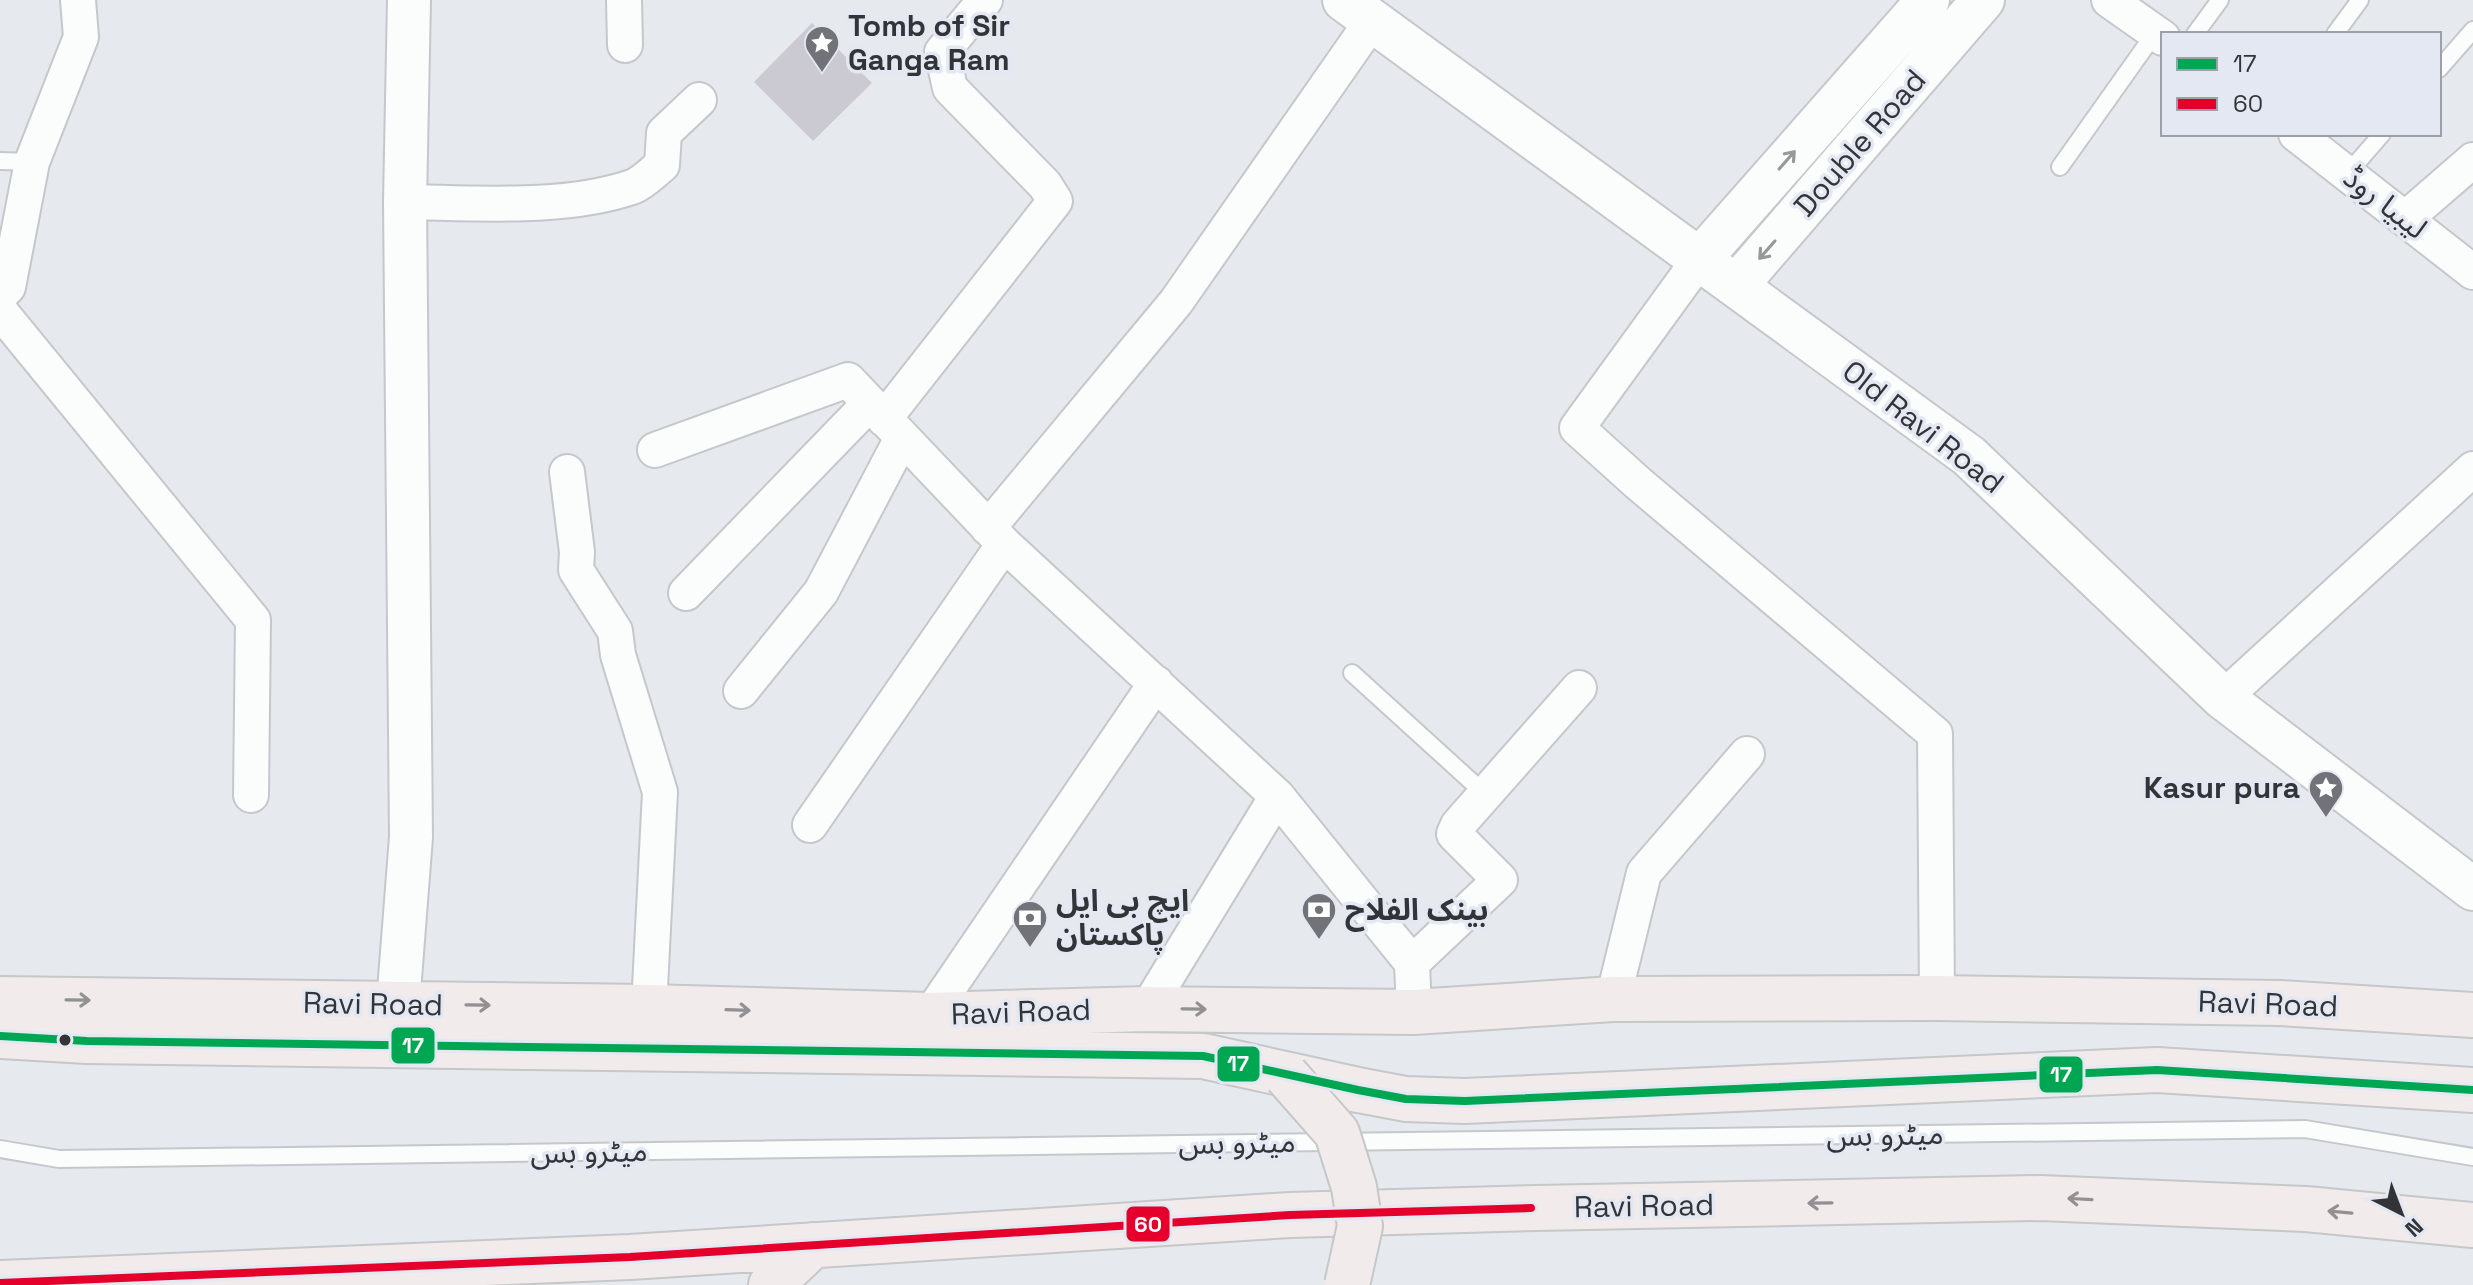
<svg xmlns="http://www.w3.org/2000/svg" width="2473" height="1285" font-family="'Space Grotesk','Noto Sans Arabic',sans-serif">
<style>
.building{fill:#cbcad2}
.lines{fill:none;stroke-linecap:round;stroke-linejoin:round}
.service-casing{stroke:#c5c7cb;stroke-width:20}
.minor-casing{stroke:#c5c7cb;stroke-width:38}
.tertiary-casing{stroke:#c5c7cb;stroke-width:46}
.primary-casing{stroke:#c5c7c9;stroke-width:48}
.service{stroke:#fbfcfc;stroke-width:16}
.minor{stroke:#fbfcfc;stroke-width:34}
.tertiary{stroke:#fbfcfc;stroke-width:42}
.primary{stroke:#f2ebeb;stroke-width:44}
.primary-bridge-casing{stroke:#c5c7c9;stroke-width:48;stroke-linecap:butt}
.primary-bridge{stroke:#f2ebeb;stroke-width:44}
.bus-1-casing{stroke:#e3e8f2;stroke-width:14}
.bus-2-casing{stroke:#e3e8f2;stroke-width:14}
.bus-1{stroke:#00a651;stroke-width:8}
.bus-2{stroke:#e4002b;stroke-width:8}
.oneway{stroke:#96989a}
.oneway2{stroke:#929092}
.bus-dot{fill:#323438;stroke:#e3e8f2;stroke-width:3}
.labels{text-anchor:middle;stroke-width:7;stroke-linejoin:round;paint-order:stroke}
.poi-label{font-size:30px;font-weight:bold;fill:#323438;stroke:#e3e8f2;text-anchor:start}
.street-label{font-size:30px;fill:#323438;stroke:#e3e8f2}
.line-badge{stroke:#e3e8f2;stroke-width:3}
.badge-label{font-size:22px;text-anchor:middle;font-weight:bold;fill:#fff}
</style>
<rect width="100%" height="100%" fill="#e6e9ee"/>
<path class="building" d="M812 23 872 83 813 141 754 82Z"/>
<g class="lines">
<defs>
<path id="service" d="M2195 34 2220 0
M2335 34 2360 0
M2439 69 2473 30
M0 161 32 162
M2060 167 2155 33
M2348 173 2382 134
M1352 673 1484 793
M0 1149 59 1159 2305 1129 2473 1157"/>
<path id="minor" d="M624 0 625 45
M2109 0 2163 38
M2296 134 2473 272
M405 202C476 203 564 210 632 187 643 183 653 172 662 165L664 133 699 100
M2405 219 2473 160
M1699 260 1577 428 1638 483 1935 734 1937 998
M0 295 8 287 32 162 81 37 78 0
M0 311 253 620 251 795
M884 419 1055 201 1045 185 950 88 942 52 985 0
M655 450 848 380 1004 544 1277 796 1412 963
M567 472 577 552 576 570 615 631 618 655 660 792 649 1007
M988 528 1176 302 1372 21
M686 593 870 403
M741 691 821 592 902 438
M2223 698 2473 469
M810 825 1004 544
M1613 999 1644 873 1747 754
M1147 1009 1277 796
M1414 1012 1412 963 1500 880 1454 834 1458 825 1579 688
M930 1015 1156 683"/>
<path id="tertiary" d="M1344 0 1969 456 2223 698 2473 889
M1699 260 1928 0
M1736 286 1983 0
M398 1004 411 837 405 202 409 0"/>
<path id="primary" d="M0 999 649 1007 930 1015 1147 1009 1414 1012 1613 999 1937 998 2280 1003 2473 1015
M0 1036 87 1041 1203 1056 1358 1090 1406 1099 1465 1101 2157 1070 2473 1090
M0 1283 630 1257 1290 1215 1536 1208 2040 1198 2306 1209 2473 1225
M771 1285 813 1245"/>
</defs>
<use href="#service" class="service-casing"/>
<use href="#minor" class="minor-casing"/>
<use href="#tertiary" class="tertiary-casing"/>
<use href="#primary" class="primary-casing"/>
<use href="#service" class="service"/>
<use href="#minor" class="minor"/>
<use href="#tertiary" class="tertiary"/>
<use href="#primary" class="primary"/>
<defs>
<path id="primary-bridge" d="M1286 1075 1337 1133 1354 1187 1360 1226 1347 1285"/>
</defs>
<use href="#primary-bridge" class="primary-bridge-casing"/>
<use href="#primary-bridge" class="primary-bridge"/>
<defs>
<path id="bus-1" d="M0 1036 87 1041 1203 1056 1358 1090 1406 1099 1465 1101 2157 1070 2473 1090"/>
<path id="bus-2" d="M0 1283 630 1257 1290 1215 1531 1208"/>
</defs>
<use href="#bus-1" class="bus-1-casing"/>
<use href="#bus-2" class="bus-2-casing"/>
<use href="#bus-1" class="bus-1"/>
<use href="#bus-2" class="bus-2"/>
</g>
<defs><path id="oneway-shaft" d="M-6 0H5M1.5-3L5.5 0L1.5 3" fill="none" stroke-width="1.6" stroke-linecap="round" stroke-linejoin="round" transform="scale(2)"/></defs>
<g class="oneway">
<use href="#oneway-shaft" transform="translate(1787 160) rotate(-49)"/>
<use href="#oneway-shaft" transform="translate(1767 250) rotate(131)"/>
</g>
<g class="oneway2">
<use href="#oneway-shaft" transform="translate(78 1000) rotate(1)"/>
<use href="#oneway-shaft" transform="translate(478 1005) rotate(1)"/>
<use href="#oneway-shaft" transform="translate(1194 1009) rotate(1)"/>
<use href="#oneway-shaft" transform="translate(738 1010) rotate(2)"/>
<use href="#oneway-shaft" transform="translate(2080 1199) rotate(-177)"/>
<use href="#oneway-shaft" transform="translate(1820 1203) rotate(179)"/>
<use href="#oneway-shaft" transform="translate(2340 1212) rotate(-175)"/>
</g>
<defs>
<symbol id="sight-pin" viewBox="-11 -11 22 30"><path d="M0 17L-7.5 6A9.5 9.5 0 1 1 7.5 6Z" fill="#717378" stroke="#e3e8f2"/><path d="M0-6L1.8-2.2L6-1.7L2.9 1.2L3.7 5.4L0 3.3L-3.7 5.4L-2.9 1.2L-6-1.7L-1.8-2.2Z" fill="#fff"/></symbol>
<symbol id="bank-pin" viewBox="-11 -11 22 30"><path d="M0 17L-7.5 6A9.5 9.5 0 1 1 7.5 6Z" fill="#717378" stroke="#e3e8f2"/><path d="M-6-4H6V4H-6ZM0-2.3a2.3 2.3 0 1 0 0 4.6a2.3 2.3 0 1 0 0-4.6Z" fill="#fff"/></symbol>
</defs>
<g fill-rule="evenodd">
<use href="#sight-pin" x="802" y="23" width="40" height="54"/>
<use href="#sight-pin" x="2306" y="768" width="40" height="54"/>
<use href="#bank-pin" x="1299" y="890" width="40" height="54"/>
<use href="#bank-pin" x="1010" y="898" width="40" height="54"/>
</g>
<circle class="bus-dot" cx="65" cy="1040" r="7"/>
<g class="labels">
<g class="poi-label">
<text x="848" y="36">Tomb of Sir<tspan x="848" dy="34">Ganga Ram</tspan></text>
<text x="2300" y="798" text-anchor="end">Kasur pura</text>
<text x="1056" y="911">ایچ بی ایل<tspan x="1056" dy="34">پاکستان</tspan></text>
<text x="1345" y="920">بینک الفلاح</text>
</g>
<g class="street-label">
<text transform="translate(1860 143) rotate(-49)" y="10">Double Road</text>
<text transform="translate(2385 203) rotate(38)" y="10">لیبیا روڈ</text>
<text transform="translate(1923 427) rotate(38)" y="10">Old Ravi Road</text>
<text transform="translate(373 1004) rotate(1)" y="10">Ravi Road</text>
<text transform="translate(2268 1004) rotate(2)" y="10">Ravi Road</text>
<text transform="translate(1021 1012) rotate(-2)" y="10">Ravi Road</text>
<text transform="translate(1885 1135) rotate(-1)" y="10">میٹرو بس</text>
<text transform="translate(1237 1143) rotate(-1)" y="10">میٹرو بس</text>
<text transform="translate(589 1152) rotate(-1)" y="10">میٹرو بس</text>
<text transform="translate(1644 1206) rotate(-1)" y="10">Ravi Road</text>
</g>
</g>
<g class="line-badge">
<rect x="390" y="1026" width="46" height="39" rx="8" fill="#00a651"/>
<rect x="1216" y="1045" width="45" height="38" rx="8" fill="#00a651"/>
<rect x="2038" y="1055" width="46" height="39" rx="8" fill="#00a651"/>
<rect x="1125" y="1205" width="46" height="38" rx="8" fill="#e4002b"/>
</g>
<g class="badge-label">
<text x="413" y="1053">17</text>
<text x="1238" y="1071">17</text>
<text x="2061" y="1082">17</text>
<text x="1148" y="1232">60</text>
</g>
<rect x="2161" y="32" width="280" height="104" fill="#e3e8f2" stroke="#9ca0a8" stroke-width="2"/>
<rect x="2177" y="58" width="40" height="12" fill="#00a651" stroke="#9ca0a8" stroke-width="2"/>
<text x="2233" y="72" font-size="24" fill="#323438">17</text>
<rect x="2177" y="98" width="40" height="12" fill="#e4002b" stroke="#9ca0a8" stroke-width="2"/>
<text x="2233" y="112" font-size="24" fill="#323438">60</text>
<g transform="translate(2401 1213) rotate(138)" stroke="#e3e8f2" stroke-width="6" paint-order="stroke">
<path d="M0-6L14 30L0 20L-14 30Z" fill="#323438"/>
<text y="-12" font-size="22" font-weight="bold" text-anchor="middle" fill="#323438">N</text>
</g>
</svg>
